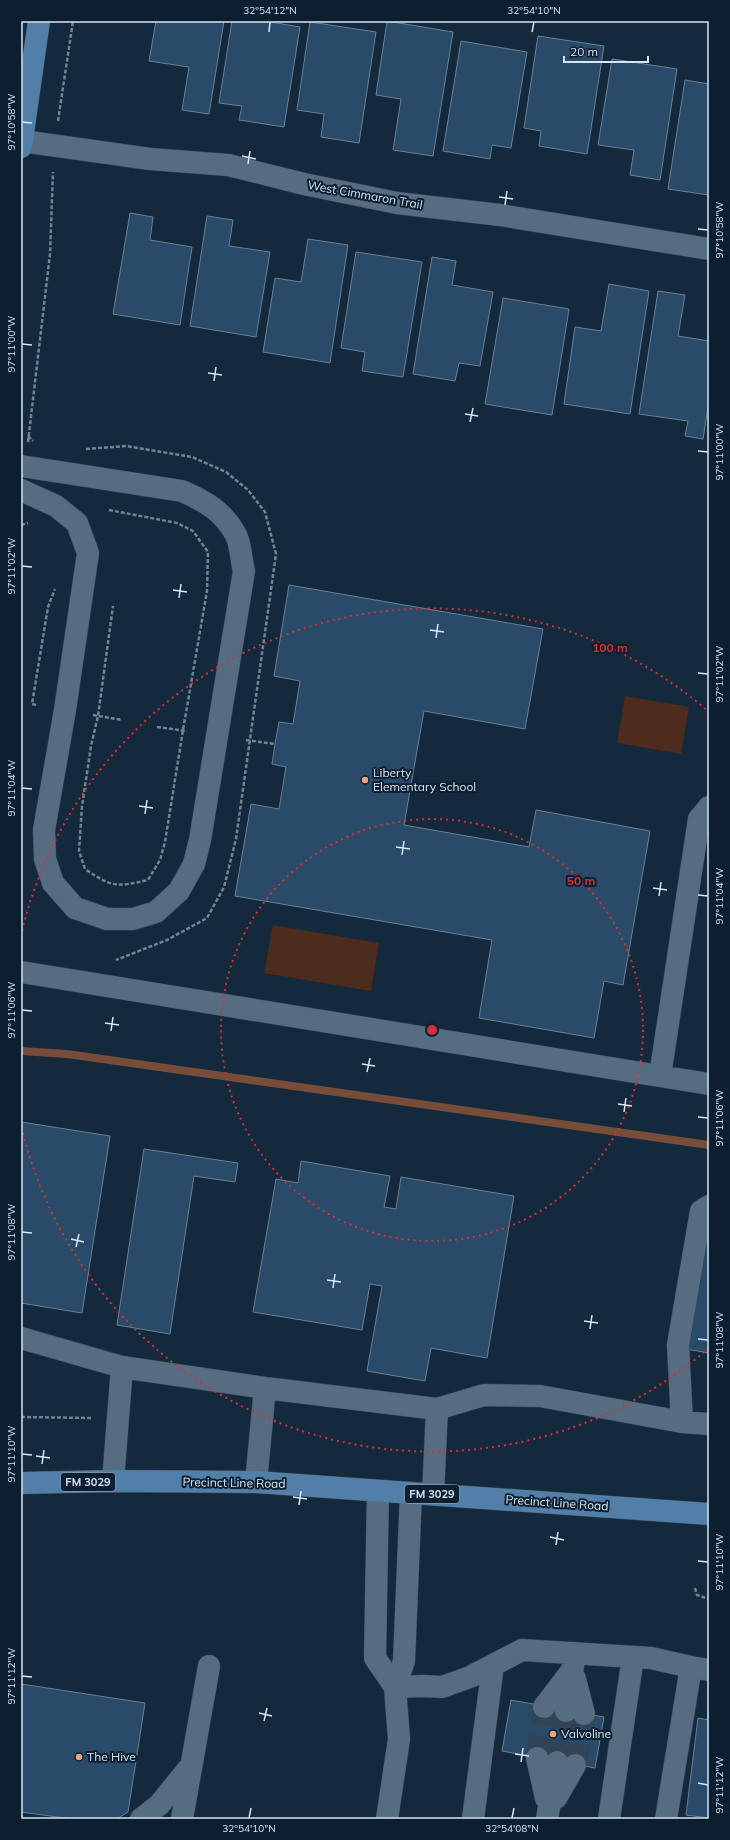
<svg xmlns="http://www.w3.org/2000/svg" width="730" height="1840" font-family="Mulish,sans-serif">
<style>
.green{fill:#4d2b1d}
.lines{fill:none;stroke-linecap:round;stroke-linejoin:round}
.stream{stroke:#764c3b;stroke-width:8}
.building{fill:#294a68;stroke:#698096}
.minor-tunnel{stroke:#324557;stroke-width:22;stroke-dasharray:22 11;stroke-linecap:butt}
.minor-casing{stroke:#354454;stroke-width:23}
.major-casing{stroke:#354454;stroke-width:23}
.path{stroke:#728393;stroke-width:2.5;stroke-dasharray:4 2;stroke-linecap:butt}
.minor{stroke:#556c81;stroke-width:22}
.major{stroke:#527fa7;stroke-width:22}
.ticks{fill:none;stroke:#d8e5f2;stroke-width:1.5}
.ring{fill:none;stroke:#d63132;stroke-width:2;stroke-dasharray:2 4}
.poi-dot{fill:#f2a080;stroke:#0b1f31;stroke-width:1.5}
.labels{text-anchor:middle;stroke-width:4;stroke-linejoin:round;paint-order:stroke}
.shield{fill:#0b1f31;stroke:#9aaab8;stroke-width:1}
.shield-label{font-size:11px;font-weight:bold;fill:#d8e5f2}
.street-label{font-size:12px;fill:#d8e5f2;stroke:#0b1f31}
.poi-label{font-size:12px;fill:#d8e5f2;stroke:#0b1f31;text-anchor:start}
.centre{fill:#d63132;stroke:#0b1f31;stroke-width:2}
.ring-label{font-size:12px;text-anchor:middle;font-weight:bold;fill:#d63132;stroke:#0b1f31;stroke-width:4;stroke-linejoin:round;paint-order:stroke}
.neatline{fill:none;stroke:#d8e5f2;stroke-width:1.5}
.ticks-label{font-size:10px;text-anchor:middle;fill:#d8e5f2}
</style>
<rect width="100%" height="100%" fill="#15293c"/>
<path class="green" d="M625 696 689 707 681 754 617 743Z
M273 925 379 943 371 991 264 973Z"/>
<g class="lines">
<path class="stream" d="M21 1051 67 1054 709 1145"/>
</g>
<path class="building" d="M156 21H224L209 114 182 110 189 67 149 61Z
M232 21H265L300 27 284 127 239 120 242 106 219 103Z
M387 21 453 32 433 156 393 150 401 99 376 95Z
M310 22 376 32 359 143 321 137 324 114 297 110Z
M538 36 604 46 587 154 539 146 541 131 524 128Z
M461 41 527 52 511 148 492 145 490 159 443 151Z
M612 59 677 69 660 180 630 175 634 150 598 145Z
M685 80 709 84V195L668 189Z
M130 213 153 217 150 240 192 247 180 325 113 314Z
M207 216 233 220 229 246 270 252 256 337 190 326Z
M308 239 348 245 330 363 263 352 275 278 301 282Z
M356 252 422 262 403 377 362 371 365 352 341 348Z
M432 257 456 261 452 285 493 292 480 366 459 363 455 381 413 374Z
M609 284 649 291 630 414 564 404 575 327 601 331Z
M658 291 685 295 678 336 709 341V401L703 439 685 436 688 421 639 414Z
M503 298 569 309 552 415 485 404Z
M289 585 543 629 525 729 424 711 404 825 529 847 536 810 650 831 623 985 604 981 594 1038 479 1018 492 940 235 896 251 804 279 809 286 767 272 764 275 744 279 722 293 724 300 681 274 676Z
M21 1122 110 1136 82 1313 21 1303Z
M144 1149 238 1163 235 1182 194 1176 170 1334 117 1325Z
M301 1161 390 1176 384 1207 396 1209 401 1177 514 1196 487 1358 431 1348 425 1381 367 1371 382 1286 370 1284 362 1330 253 1312 276 1179 298 1183Z
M703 1241 709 1242V1353L686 1349Z
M21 1684 145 1703 128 1812 117 1819H72L21 1812Z
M511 1700 604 1717 595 1768 502 1751Z
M698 1718 709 1720V1818L686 1815Z"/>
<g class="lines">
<path class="minor-tunnel" d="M537 1758 544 1707
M557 1762 566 1711
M575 1765 584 1714"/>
<defs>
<path id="minor" d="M22 141 150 159 228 165 304 184 397 203 500 215 709 249
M21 466 182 491C205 501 223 511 236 535 241 545 241 560 244 571L200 840 194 864 179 891 156 912 133 919H107L75 908 53 883 45 859 44 830 65 710 88 553 77 523 56 506 21 490
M21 972 709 1084
M660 1076 699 819 709 807
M21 1338 122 1367 113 1481
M122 1367 265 1388 437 1409 433 1494
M437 1409 484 1395 540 1396 682 1422 709 1424
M682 1422 678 1345 701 1211 709 1206
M256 1482 265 1388
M378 1491 375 1658 395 1687
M575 1679 584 1714
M395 1687 424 1686 442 1687 470 1677 522 1650 651 1658 691 1667
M544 1707 570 1673
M566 1711 575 1653
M537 1758 546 1798
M556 1798 575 1765
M141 1819 159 1805 189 1768
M182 1819 209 1666
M387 1819 399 1739 395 1687 404 1661 411 1493
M473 1819 493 1665
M547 1819 557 1762
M609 1819 633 1657
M666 1819 691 1667 709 1670"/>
<path id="major" d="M21 147 39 21
M21 1483 113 1481 256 1482 709 1514"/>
</defs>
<use href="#minor" class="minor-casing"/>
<use href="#major" class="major-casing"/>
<path class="path" d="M58 121 73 21
M28 436 33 441
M28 442 50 254 53 172
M86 449 126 446 192 457 226 472 248 490 265 512 276 554 236 839 224 887 207 918 167 940 116 960
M109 510 177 523 193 531 208 552 207 591 183 730 165 842 160 860 148 880C116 887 113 888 85 869L79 851 82 806 91 746 98 716 113 606
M21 525 28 523
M36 705 32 704 48 607 55 589
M93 715 122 720
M157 727 187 731
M246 740 275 744
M21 1417 92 1418
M695 1588 697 1595 709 1599"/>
<use href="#minor" class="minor"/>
<use href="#major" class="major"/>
</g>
<path class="ticks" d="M269 32 270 22M532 32 534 22M22 122 32 123M242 156 256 159M248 164 250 151M499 197 513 199M505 205 507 191M698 229 708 230M22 344 32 345M208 373 222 375M214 381 216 367M465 414 478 416M470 422 473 408M698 451 708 452M22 566 32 567M173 590 187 592M179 598 181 584M430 630 444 632M436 638 438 624M698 673 708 674M22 788 32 789M139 806 153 808M145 814 147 800M396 847 410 849M402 855 404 841M653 888 667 890M698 895 708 896M659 896 661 882M22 1010 32 1011M105 1023 119 1025M111 1031 113 1017M362 1064 375 1066M367 1072 370 1058M618 1104 632 1106M624 1112 626 1098M698 1117 708 1118M22 1232 32 1233M71 1239 84 1242M76 1247 79 1234M327 1280 341 1282M333 1288 335 1274M584 1321 598 1323M590 1329 592 1315M698 1339 708 1340M22 1454 32 1455M36 1456 50 1458M42 1464 44 1450M293 1497 307 1499M299 1505 301 1491M550 1537 564 1540M556 1545 558 1532M698 1561 708 1562M22 1676 32 1677M259 1713 272 1716M264 1721 267 1708M515 1754 529 1756M521 1762 523 1748M698 1783 708 1785M249 1818 251 1808M512 1818 514 1808"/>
<g class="ring">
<circle cx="432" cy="1030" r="211"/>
<path d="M709 1348A422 422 0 0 1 22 1129M22 931A422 422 0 0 1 709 712"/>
</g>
<g class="poi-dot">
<circle cx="365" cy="780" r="4"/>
<circle cx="553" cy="1734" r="4"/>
<circle cx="79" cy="1757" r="4"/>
</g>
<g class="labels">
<g class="shield">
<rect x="61" y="1473" width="54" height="18" rx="3"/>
<rect x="405" y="1485" width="54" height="18" rx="3"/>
</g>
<g class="shield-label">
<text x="88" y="1486">FM 3029</text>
<text x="432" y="1498">FM 3029</text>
</g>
<g class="street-label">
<text transform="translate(365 195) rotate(10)" y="4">West Cimmaron Trail</text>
<text transform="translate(234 1483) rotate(1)" y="4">Precinct Line Road</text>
<text transform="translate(557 1503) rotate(4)" y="4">Precinct Line Road</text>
</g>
<g class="poi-label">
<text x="373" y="777">Liberty<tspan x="373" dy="14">Elementary School</tspan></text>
<text x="561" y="1738">Valvoline</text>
<text x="87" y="1761">The Hive</text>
</g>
</g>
<circle cx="432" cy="1030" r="6" class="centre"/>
<g class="ring-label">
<text x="610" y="652">100 m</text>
<text x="581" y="885">50 m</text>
</g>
<rect width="730" height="1840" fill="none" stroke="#0b1f31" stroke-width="44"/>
<path d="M564 56v6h84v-6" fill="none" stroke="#d8e5f2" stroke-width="2"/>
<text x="570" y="56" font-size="12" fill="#d8e5f2" stroke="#0b1f31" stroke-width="3" paint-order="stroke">20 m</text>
<rect x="22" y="22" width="686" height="1796" class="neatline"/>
<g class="ticks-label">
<text x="270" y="14">32°54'12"N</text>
<text x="534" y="14">32°54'10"N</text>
<text transform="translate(11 122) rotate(-90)" y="4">97°10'58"W</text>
<text transform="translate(719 230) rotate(-90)" y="4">97°10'58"W</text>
<text transform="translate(11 344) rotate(-90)" y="4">97°11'00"W</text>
<text transform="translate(719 452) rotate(-90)" y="4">97°11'00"W</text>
<text transform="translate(11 566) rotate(-90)" y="4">97°11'02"W</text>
<text transform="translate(719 674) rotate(-90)" y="4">97°11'02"W</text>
<text transform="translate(11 788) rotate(-90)" y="4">97°11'04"W</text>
<text transform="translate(719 896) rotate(-90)" y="4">97°11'04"W</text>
<text transform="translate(11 1010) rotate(-90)" y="4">97°11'06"W</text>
<text transform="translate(719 1118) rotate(-90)" y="4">97°11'06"W</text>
<text transform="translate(11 1232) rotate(-90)" y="4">97°11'08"W</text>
<text transform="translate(719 1340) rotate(-90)" y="4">97°11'08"W</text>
<text transform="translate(11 1454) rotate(-90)" y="4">97°11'10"W</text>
<text transform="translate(719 1562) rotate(-90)" y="4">97°11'10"W</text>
<text transform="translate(11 1676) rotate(-90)" y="4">97°11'12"W</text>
<text transform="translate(719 1785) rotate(-90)" y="4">97°11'12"W</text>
<text x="249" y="1832">32°54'10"N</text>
<text x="512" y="1832">32°54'08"N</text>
</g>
</svg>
